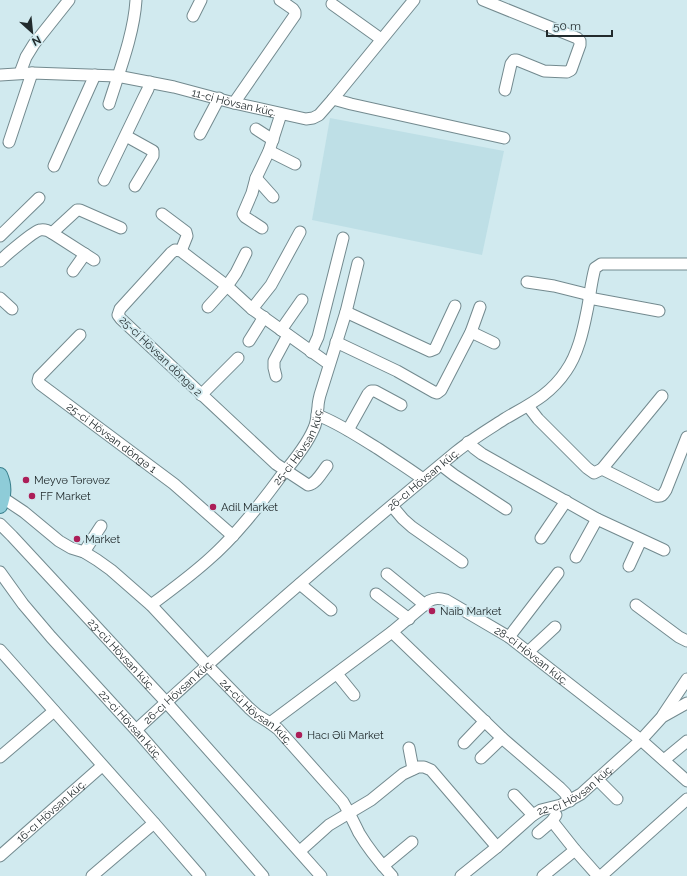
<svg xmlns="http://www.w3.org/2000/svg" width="687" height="876" font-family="Raleway,sans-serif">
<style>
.built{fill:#bedfe6}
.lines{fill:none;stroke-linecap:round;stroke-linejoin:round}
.minor-casing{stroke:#738a8f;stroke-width:13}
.major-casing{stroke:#377e8b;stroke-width:16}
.minor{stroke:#fff;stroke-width:11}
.major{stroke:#8eccd8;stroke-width:14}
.poi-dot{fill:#ac1e58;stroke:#d1eaef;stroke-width:1.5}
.labels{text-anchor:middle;stroke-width:4;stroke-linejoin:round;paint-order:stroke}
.street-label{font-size:11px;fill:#222b2d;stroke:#d1eaef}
.poi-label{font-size:11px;fill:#222b2d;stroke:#d1eaef;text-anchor:start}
</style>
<rect width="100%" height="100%" fill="#d1eaef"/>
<path class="built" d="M330 118 504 151 482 255 312 220Z"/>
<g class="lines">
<defs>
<g id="minor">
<path d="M483 0 577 38 580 41V45L571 70 567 72 544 71 517 60H514L511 64 505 90"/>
<path d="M332 4 381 39"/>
<path d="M193 16 201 0"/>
<path d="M20 73 26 57 34 44 69 0"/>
<path id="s1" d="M0 75 32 73 117 76 174 87 234 103 306 119 313 118 319 115 333 99 414 0"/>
<path d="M333 99 351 104 504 138"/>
<path d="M234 103 295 15V12L293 9 280 0"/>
<path d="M109 104C119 72 134 34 136 0"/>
<path d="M256 129 273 140"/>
<path d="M200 134 219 98"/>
<path d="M126 136 153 151V156L135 186"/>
<path d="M9 142 32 73"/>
<path d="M269 151 295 164"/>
<path d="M54 166 95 75"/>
<path d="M256 178 273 197"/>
<path d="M104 180 143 99 148 89 150 82"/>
<path d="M162 214 186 232 187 236 181 251"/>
<path d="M262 228 245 217 243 214 252 193 256 178 269 151 281 114"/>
<path d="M52 233 77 210H80L121 228"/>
<path d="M0 236 39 198"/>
<path d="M0 261C6 255 34 231 40 230 44 229 49 231 52 233L94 260"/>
<path d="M73 271 85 254"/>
<path d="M527 282 554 286 590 295"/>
<path d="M0 298 12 309"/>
<path d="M589 298 659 311"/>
<path d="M208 307 227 286 236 273 246 253"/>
<path d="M252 309 271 285 300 232"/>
<path d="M346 312 430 351 435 349 455 306"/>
<path d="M281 330 302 300"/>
<path d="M471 332 494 343"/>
<path id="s2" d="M80 335 39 377 38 381 40 384 174 484 233 536"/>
<path d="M249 341 264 317"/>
<path d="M336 342 397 371 434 392 437 393 441 390 471 332 480 307"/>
<path d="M311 352 318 337 343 238"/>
<path d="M276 376 274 368V361L288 335"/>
<path d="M201 395 238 358"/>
<path d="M528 406 538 419 587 468 594 473 602 469 662 396"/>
<path d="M317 415C339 423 357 436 377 448 392 458 408 468 423 479"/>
<path d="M348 430 368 394 371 391H375L401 405"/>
<path d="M468 442 474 448 482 454 597 519 664 550"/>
<path d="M441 465 454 475 506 509"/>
<path d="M327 466C322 472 316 484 308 485L276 464 121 319 118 315 120 309 171 253 175 250 181 251 227 286 252 309 329 364"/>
<path d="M602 469 656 496C662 497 663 495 666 490L687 437"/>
<path id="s3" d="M3 498 24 512 59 541 71 548 84 552 97 560 111 570 151 605 207 665 249 708 257 715 270 723 278 729 343 802C349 812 354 823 359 833 368 848 380 863 392 876"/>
<path d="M392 506 403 519 412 527 462 562"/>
<path id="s4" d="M0 524 12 536 166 702 321 876"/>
<path d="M541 538 566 501"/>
<path d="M84 552 101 526"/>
<path d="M576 557 597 519"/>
<path d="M629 566 641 540"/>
<path id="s5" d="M0 572 23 604 51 637 136 730 263 876"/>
<path d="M387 574 425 605"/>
<path d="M300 584 331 610"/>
<path d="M376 594 409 619"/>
<path id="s6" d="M151 605C170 591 189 577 207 561 235 537 259 506 281 476 293 462 307 445 314 428 317 422 317 414 318 407 318 403 319 399 320 395L346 312 358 263"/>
<path d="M636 605 679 637 687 641"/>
<path d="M392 632 502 738 560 788 565 793 570 801"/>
<path d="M509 637 558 573"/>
<path d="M0 650 154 823 200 876"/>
<path d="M528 652 555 627"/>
<path d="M337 674 354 695"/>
<path d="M663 715 687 679"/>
<path id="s7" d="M270 723 392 632 429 601C435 598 439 598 446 600L509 637 641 740 687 781"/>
<path id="s8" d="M136 730C240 634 347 542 456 452 472 439 489 429 506 418 530 404 550 395 566 371 578 354 583 331 587 311 590 297 591 282 595 268L601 264H687"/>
<path d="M464 743 485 721"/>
<path d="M409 748 413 769"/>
<path d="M0 757 54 711"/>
<path d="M481 758 502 738"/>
<path d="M664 760 687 741"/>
<path d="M597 779 617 799"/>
<path d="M514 795 533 815"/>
<path d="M552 821 575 850 598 876"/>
<path d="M538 833 552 821 556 815"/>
<path d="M300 851 329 825 371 800 403 774 418 767H424L431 770 497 847"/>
<path id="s9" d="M0 856 102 766"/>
<path d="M383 866 412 842"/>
<path d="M92 876 154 823"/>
<path id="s10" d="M461 876 497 847 533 815 541 810 561 805 581 794 641 740 662 717 687 703"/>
<path d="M543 876 575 850"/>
<path d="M601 876 687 799"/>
</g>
<path id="major" d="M0 475C5 486 4 495 0 506"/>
</defs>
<use href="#minor" class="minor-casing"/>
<use href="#major" class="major-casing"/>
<use href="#minor" class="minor"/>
<use href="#major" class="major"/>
</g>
<g class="poi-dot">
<circle cx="26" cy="480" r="4"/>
<circle cx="32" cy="496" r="4"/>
<circle cx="213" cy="507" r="4"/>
<circle cx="77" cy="539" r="4"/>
<circle cx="432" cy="611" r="4"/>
<circle cx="299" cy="735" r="4"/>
</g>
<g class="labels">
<g class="street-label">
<text dy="4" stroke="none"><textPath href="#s1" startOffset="237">11-ci Hövsan küç.</textPath></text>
<text transform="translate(161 356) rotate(44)" y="4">25-ci Hövsan döngə 2</text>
<text dy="4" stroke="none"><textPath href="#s2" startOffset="156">25-ci Hövsan döngə 1</textPath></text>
<text dy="4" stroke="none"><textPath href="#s6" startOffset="219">25-ci Hövsan küç.</textPath></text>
<text dy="4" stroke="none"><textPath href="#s8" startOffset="381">26-cı Hövsan küç.</textPath></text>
<text dy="4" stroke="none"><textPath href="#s4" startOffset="178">23-cü Hövsan küç.</textPath></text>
<text dy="4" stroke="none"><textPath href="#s7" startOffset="320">28-ci Hövsan küç.</textPath></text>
<text dy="4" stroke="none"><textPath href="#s8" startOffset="57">26-cı Hövsan küç.</textPath></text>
<text dy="4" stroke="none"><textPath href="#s3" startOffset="334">24-cü Hövsan küç.</textPath></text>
<text dy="4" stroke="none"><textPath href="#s5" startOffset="201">22-ci Hövsan küç.</textPath></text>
<text dy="4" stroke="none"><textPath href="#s10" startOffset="144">22-ci Hövsan küç.</textPath></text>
<text dy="4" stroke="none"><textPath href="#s9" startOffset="68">16-cı Hövsan küç.</textPath></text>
</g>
<g class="poi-label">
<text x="34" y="484">Meyvə Tərəvəz</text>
<text x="40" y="500">FF Market</text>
<text x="221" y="511">Adil Market</text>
<text x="85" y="543">Market</text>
<text x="440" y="615">Naib Market</text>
<text x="307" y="739">Hacı Əli Market</text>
</g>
</g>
<g transform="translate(32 32) rotate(153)" stroke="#d1eaef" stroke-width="3" paint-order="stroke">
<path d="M0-3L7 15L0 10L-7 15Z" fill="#222b2d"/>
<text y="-6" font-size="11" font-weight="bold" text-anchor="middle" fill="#222b2d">N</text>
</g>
<path d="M547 30v6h65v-6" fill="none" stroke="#222b2d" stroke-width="2"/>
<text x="553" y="30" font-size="12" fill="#222b2d" stroke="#d1eaef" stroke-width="3" paint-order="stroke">50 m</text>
</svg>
